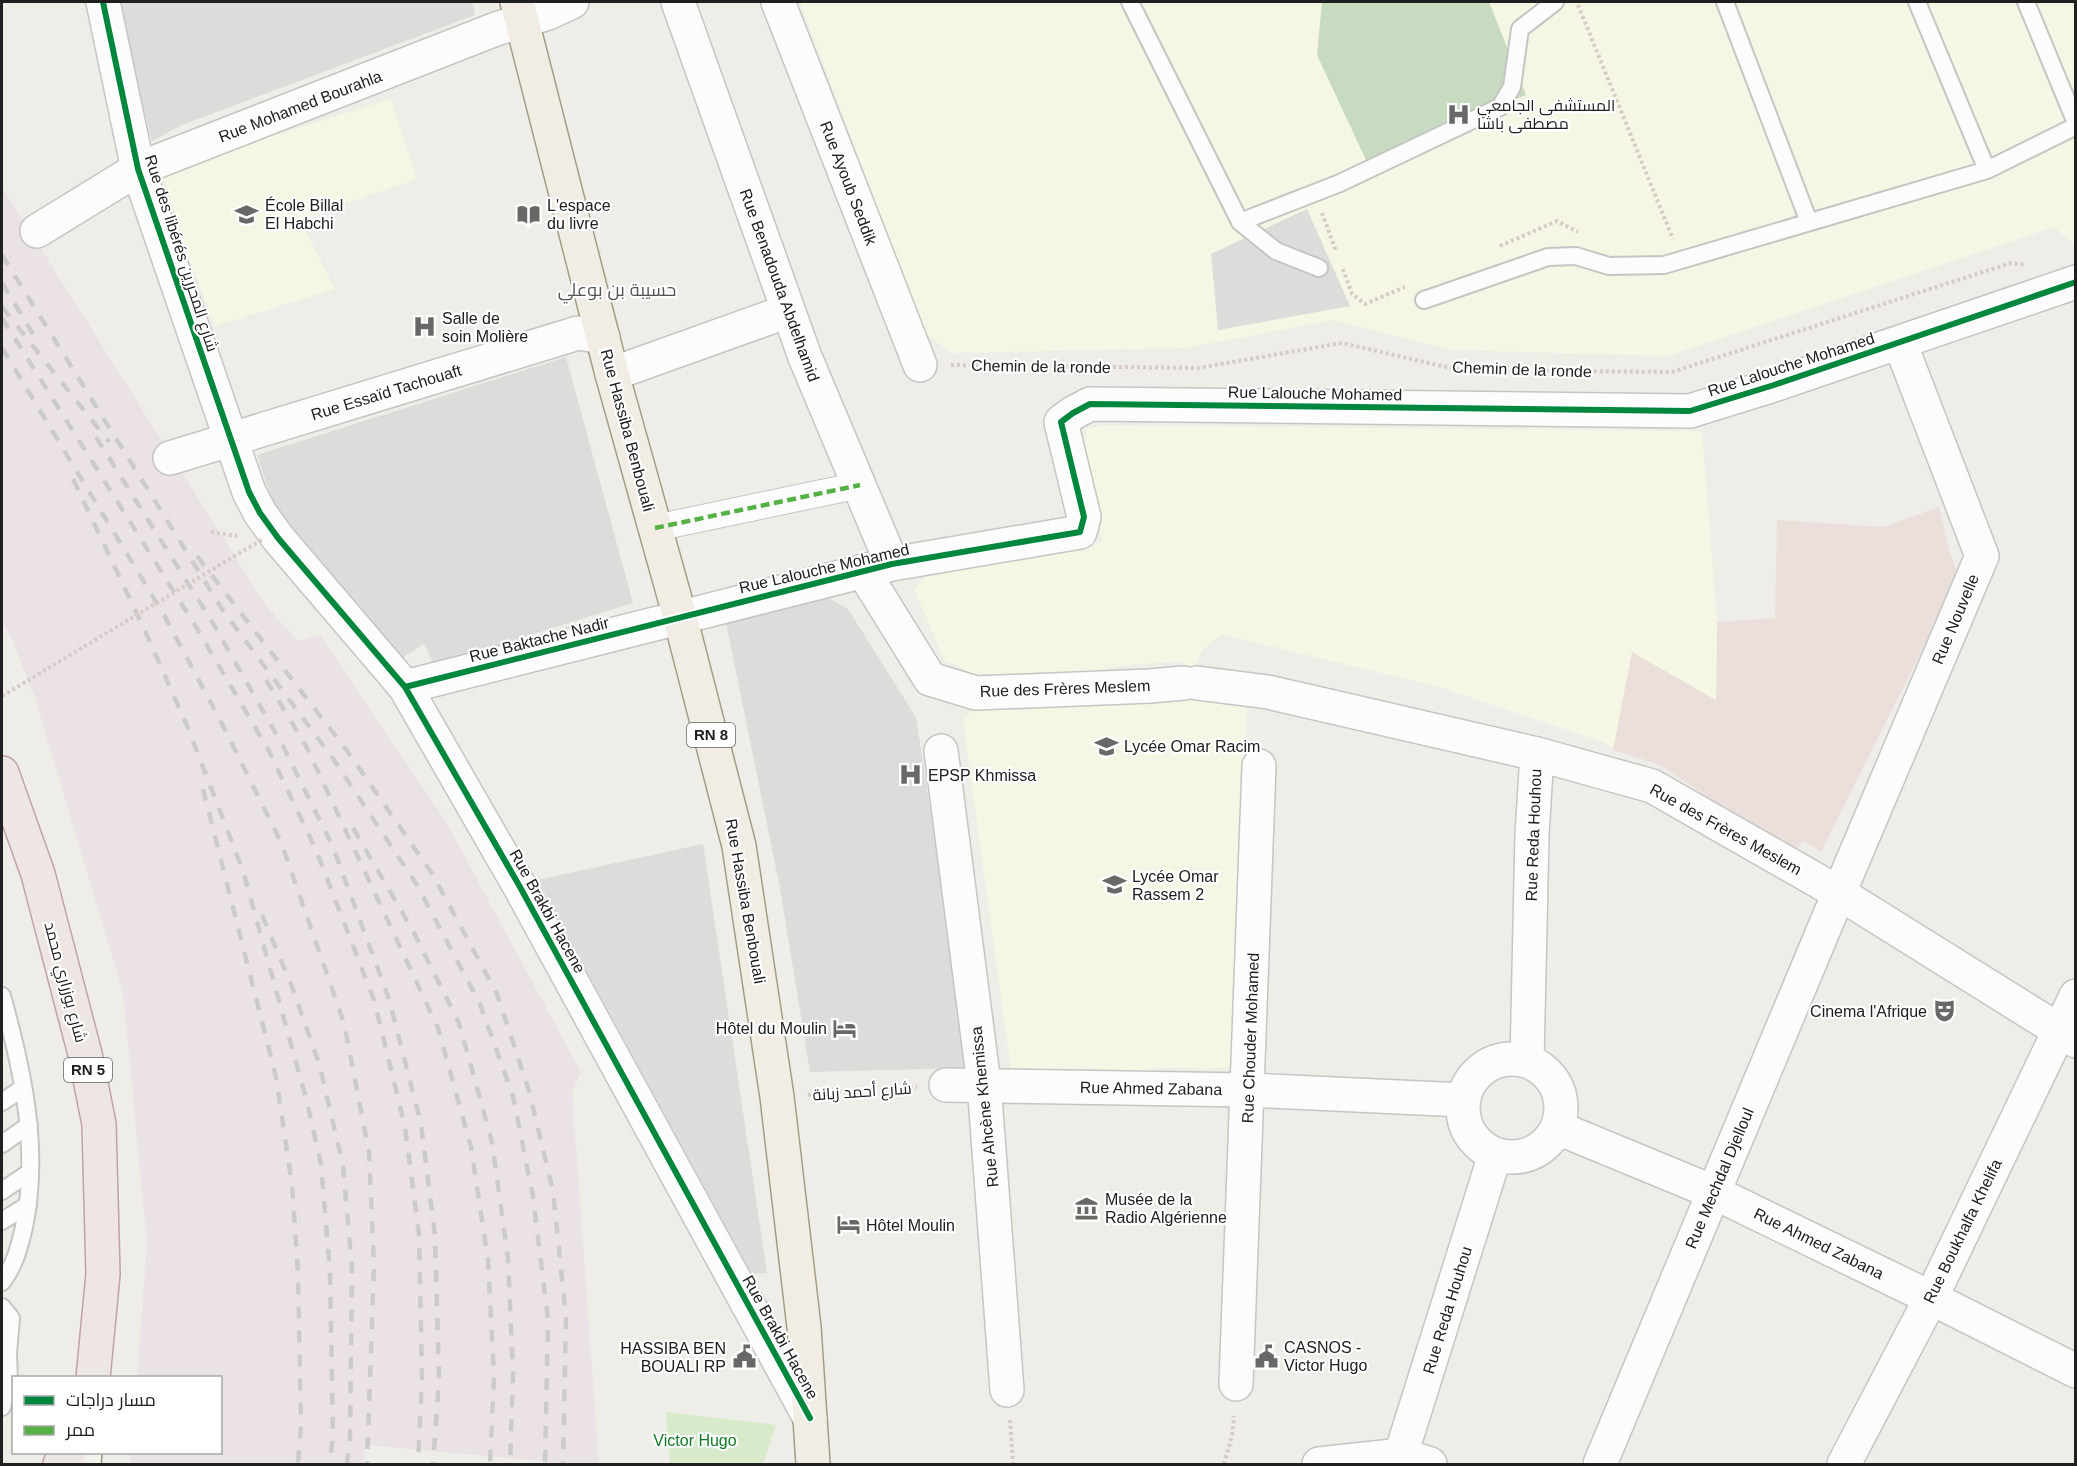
<svg xmlns="http://www.w3.org/2000/svg" width="2077" height="1466" font-family="Helvetica,Cairo,sans-serif">
<style>
.residential{fill:#dddcda}
.commercial{fill:#ebdfdb}
.industrial{fill:#ebe2e6}
.education{fill:#f5f6e4}
.religious{fill:#dcdcda}
.grass{fill:#d7eac9}
.forest{fill:#c6dbbf}
.lines{fill:none;stroke-linecap:round;stroke-linejoin:round}
.service-casing{stroke:#c5c5c3;stroke-width:20}
.pedestrian-casing{stroke:#c5c5c3;stroke-width:28}
.minor-casing{stroke:#c5c5c3;stroke-width:36}
.tertiary-casing{stroke:#c5c5c3;stroke-width:36}
.secondary-casing{stroke:#939781;stroke-width:36}
.primary-casing{stroke:#a39d86;stroke-width:36}
.trunk-casing{stroke:#c1a2a7;stroke-width:36}
.path{stroke:#d6cbc7;stroke-width:4;stroke-dasharray:3 3;stroke-linecap:butt}
.service{stroke:#fcfcfc;stroke-width:16}
.pedestrian{stroke:#fcfcfc;stroke-width:26}
.minor{stroke:#fcfcfc;stroke-width:33}
.tertiary{stroke:#fcfcfc;stroke-width:33}
.secondary{stroke:#f2f4eb;stroke-width:33}
.primary{stroke:#f1ede5;stroke-width:33}
.trunk{stroke:#eee6e2;stroke-width:33}
.rail{stroke:#cbcbca;stroke-width:4.5;stroke-dasharray:12 12;stroke-linecap:butt}
.path-bridge{stroke:#d6cbc7;stroke-width:4;stroke-dasharray:3 3;stroke-linecap:butt}
.quiet{stroke:#55b145;stroke-width:4.5;stroke-dasharray:9 4.5;stroke-linecap:butt}
.cycleway-casing{stroke:#fff;stroke-width:10}
.cycleway{stroke:#00873e;stroke-width:6}
.labels{text-anchor:middle;stroke-width:4.5;stroke-linejoin:round;paint-order:stroke}
.shield{fill:#fff;stroke:#636363;stroke-width:1.5}
.shield-label{font-size:15px;font-weight:bold;fill:#202020}
.poi-label{font-size:16px;fill:#202020;stroke:#fff;text-anchor:start}
.street-label{font-size:16px;fill:#202020;stroke:#fff}
.park-label{font-size:16px;fill:#117a25;stroke:#fff}
.neighbourhood-label{font-size:18px;fill:#535353;stroke:#fff}
</style>
<rect width="100%" height="100%" fill="#eeede8"/>
<path class="residential" d="M116 2H472L475 15 182 125 152 141Z
M566 357 633 603 434 665 424 644 399 660 275 509 257 455Z
M817 591 848 609 916 717 970 1068 810 1072 780 888 724 613Z
M703 844 767 1273 752 1274 537 880Z"/>
<path class="commercial" d="M1939 507 1950 553 1959 576 1821 852 1803 841 1794 855 1658 764 1613 750 1603 742 1632 651 1716 700 1717 622 1775 618 1777 520 1883 527Z"/>
<path class="industrial" d="M2 187 265 604 298 641 320 635 445 820 581 1072 572 1092 599 1464H572L366 1445 363 1464H130L131 1453 220 1452V1378L137 1377 147 1244 123 992 34 695 11 637 2 621Z"/>
<path class="education" d="M800 2H2075V245L2054 227 1668 356 1450 350 1333 320 1187 348 952 353 925 333Z
M391 99 417 179 338 206 301 222 335 289 215 326 187 253 163 177 263 139Z
M1102 425 1702 431 1717 622 1716 700 1632 652 1613 750 1603 742 1445 689 1222 634 1202 651 1197 662 1194 663 1200 698 1232 697 1247 708 1240 1050 1229 1067 1201 1070 1197 1068H1151V1073H1098V1069L1011 1070 963 721 972 711 1186 698 1182 662 1136 664 1085 672 980 677 944 660 914 589 934 567 1102 542 1092 485 1083 452 1087 429Z"/>
<path class="religious" d="M1307 209 1350 306 1218 330 1211 254Z"/>
<path class="grass" d="M666 1412 776 1425 763 1464H670Z"/>
<path class="forest" d="M1322 2H1489L1526 95 1366 160 1317 55Z"/>
<g class="lines">
<defs>
<path id="service" d="M1130 2 1240 222 1276 251 1319 268
M1725 2 1809 222
M1917 2 1987 170
M2026 2 2076 123
M1240 222 1340 183 1500 107 1512 87 1520 29 1555 2
M1424 300 1548 257 1576 256 1609 266 1664 265 1987 170 2076 126
M2 996C23 1071 40 1150 24 1227 19 1248 15 1265 2 1282
M2 1102 23 1088
M2 1144 29 1125
M2 1191 30 1172
M2 1221 28 1205
M2 1307 11 1318 8 1353 9 1380 2 1407"/>
<path id="pedestrian" d="M655 528 860 485"/>
<path id="minor" d="M103 2 138 169 249 492 260 513 278 538 405 687 520 887 810 1418
M678 2 805 357 892 564
M778 2 920 365
M37 231 138 169 496 29 548 13 572 2
M612 374 788 311
M170 458 578 333 603 337
M405 687 892 564 1080 532 1084 517 1061 422 1073 413 1090 404 1690 411 1774 385 2076 282
M941 751 984 1084 1007 1390
M1463 1108a49 49 0 1 1 98 0a49 49 0 1 1-98 0Z
M1527 1061 1532 835 1537 754
M946 1085 1248 1090 1463 1100
M1558 1128 1713 1192 1931 1298 2076 1371
M1236 1384 1259 766
M1398 1464 1495 1155
M1600 1464 1839 893 1982 556 1900 343
M1844 1464 1931 1298 2076 996"/>
<path id="tertiary" d="M863 571 930 679 976 693 1150 686 1184 683
M1197 683 1268 692 1537 754 1652 786 1839 893 2076 1041
M1319 1464 1402 1455 1430 1464"/>
<path id="secondary" d="M84 1464 85 1452"/>
<path id="primary" d="M517 2 612 374 680 617 739 846 777 1097 804 1327 813 1464"/>
<path id="trunk" d="M2 773 38 874 85 1054 99 1124 103 1274 93 1378
M60 1464 69 1452"/>
</defs>
<use href="#service" class="service-casing"/>
<use href="#pedestrian" class="pedestrian-casing"/>
<use href="#minor" class="minor-casing"/>
<use href="#tertiary" class="tertiary-casing"/>
<use href="#secondary" class="secondary-casing"/>
<use href="#primary" class="primary-casing"/>
<use href="#trunk" class="trunk-casing"/>
<path class="path" d="M1578 5 1673 239
M1322 213 1336 251
M1500 246 1557 221 1578 232
M1343 269 1352 294 1365 304 1405 287
M951 365 1198 368 1342 343 1459 370 1672 372 2011 263 2025 265
M211 532 237 536
M808 1095 917 1087
M1010 1420 1013 1464
M1224 1464 1232 1436 1234 1416"/>
<use href="#service" class="service"/>
<use href="#pedestrian" class="pedestrian"/>
<use href="#minor" class="minor"/>
<use href="#tertiary" class="tertiary"/>
<use href="#secondary" class="secondary"/>
<use href="#primary" class="primary"/>
<use href="#trunk" class="trunk"/>
<path class="rail" d="M2 255 222 609 334 760 417 885 480 1004 513 1096 533 1197 548 1319 545 1464
M2 283 33 334
M2 307 109 442
M2 318 196 627 269 751 316 850 374 1000 405 1127 419 1235 422 1378 418 1464
M2 348 164 615 220 720 281 842 344 1023 369 1152 374 1265 367 1464
M96 437 211 620 283 746 333 847 389 999 421 1124 435 1235 439 1379 433 1464
M73 479 146 633 188 728 243 871 307 1102 321 1164 330 1272 333 1434 330 1464
M197 556 348 752 433 875 497 994 529 1091 553 1191 566 1317 563 1464
M266 680 306 746 438 1028 471 1147 488 1260 494 1376 490 1464
M203 789 276 1077 292 1185 298 1272 301 1426 298 1464
M353 828 413 931 459 1023 492 1142 508 1258 513 1374 510 1464
M262 915 291 984 319 1063 343 1165 352 1269 350 1436 347 1464"/>
<path class="path-bridge" d="M2 696 263 539"/>
<path class="quiet" d="M655 528 860 485"/>
<defs>
<path id="cycleway" d="M103 2 138 169 249 492 260 513 278 538 405 687 520 887 810 1418
M405 687 892 564 1080 532 1084 517 1061 422 1073 413 1090 404 1690 411 1774 385 2076 282"/>
</defs>
<use href="#cycleway" class="cycleway-casing"/>
<use href="#cycleway" class="cycleway"/>
</g>
<defs>
<symbol id="hospital-bare" viewBox="-9 -9 18 18"><path d="M-5-5h3v3.5h4V-5h3V5h-3V1.5h-4V5h-3Z" fill="#686866" stroke="#fff" stroke-width="2.5" paint-order="stroke"/></symbol>
<symbol id="school-bare" viewBox="-9 -9 18 18"><path d="M0-5L7-2L0 1L-7-2ZM-4 1L0 2.5L4 1V4Q0 6-4 4Z" fill="#686866" stroke="#fff" stroke-width="2.5" paint-order="stroke"/></symbol>
<symbol id="library-bare" viewBox="-9 -9 18 18"><path d="M-6-4Q-3-5.5-.7-3.5V5Q-3 3-6 4ZM6-4Q3-5.5 .7-3.5V5Q3 3 6 4Z" fill="#686866" stroke="#fff" stroke-width="2.5" paint-order="stroke"/></symbol>
<symbol id="theatre-bare" viewBox="-9 -9 18 18"><path d="M-5-5.5Q0-4 5-5.5V0Q5 5 0 6Q-5 5-5 0ZM-3.3-2.5H-1v1.5H-3.3ZM1-2.5H3.3v1.5H1ZM-2.8 1Q0 5.5 2.8 1Z" fill="#686866" stroke="#fff" stroke-width="2.5" paint-order="stroke"/></symbol>
<symbol id="hotel-bare" viewBox="-9 -9 18 18"><path d="M-6-4.5h1.5V1H6V5H4.5V3h-9V5H-6ZM-4 0a1.8 1.8 0 1 1 3.6 0ZM.5 0V-2.5h3Q6-2.5 6 0Z" fill="#686866" stroke="#fff" stroke-width="2.5" paint-order="stroke"/></symbol>
<symbol id="museum-bare" viewBox="-9 -9 18 18"><path d="M0-6L6-3V-2H-6V-3ZM-5-1h2V3h-2ZM-1-1h2V3h-2ZM3-1h2V3H3ZM-6 4H6V6H-6Z" fill="#686866" stroke="#fff" stroke-width="2.5" paint-order="stroke"/></symbol>
<symbol id="civic-bare" viewBox="-9 -9 18 18"><path d="M-.6-6.5H3V-4.5H.6V-3L4-1V1h2V6H-6V1h2V-1L-.6-3ZM-1.2 2.5V6h2.4V2.5Z" fill="#686866" stroke="#fff" stroke-width="2.5" paint-order="stroke"/></symbol>
</defs>
<g fill-rule="evenodd">
<use href="#hospital-bare" x="1442" y="98" width="33" height="33"/>
<use href="#school-bare" x="230" y="198" width="33" height="33"/>
<use href="#library-bare" x="512" y="198" width="33" height="33"/>
<use href="#hospital-bare" x="408" y="310" width="33" height="33"/>
<use href="#school-bare" x="1090" y="730" width="33" height="33"/>
<use href="#hospital-bare" x="894" y="758" width="33" height="33"/>
<use href="#school-bare" x="1098" y="868" width="33" height="33"/>
<use href="#theatre-bare" x="1928" y="994" width="33" height="33"/>
<use href="#hotel-bare" x="828" y="1012" width="33" height="33"/>
<use href="#museum-bare" x="1070" y="1192" width="33" height="33"/>
<use href="#hotel-bare" x="832" y="1208" width="33" height="33"/>
<use href="#civic-bare" x="1250" y="1340" width="33" height="33"/>
<use href="#civic-bare" x="728" y="1340" width="33" height="33"/>
</g>
<g class="labels">
<g class="shield">
<rect x="687" y="723" width="48" height="24" rx="4.5"/>
<rect x="64" y="1058" width="48" height="24" rx="4.5"/>
</g>
<g class="shield-label">
<text x="711" y="740">RN 8</text>
<text x="88" y="1075">RN 5</text>
</g>
<g class="poi-label">
<text x="1477" y="111">المستشفى الجامعي<tspan x="1477" dy="18">مصطفى باشا</tspan></text>
<text x="265" y="211">École Billal<tspan x="265" dy="18">El Habchi</tspan></text>
<text x="547" y="211">L'espace<tspan x="547" dy="18">du livre</tspan></text>
<text x="442" y="324">Salle de<tspan x="442" dy="18">soin Molière</tspan></text>
<text x="1124" y="752">Lycée Omar Racim</text>
<text x="928" y="781">EPSP Khmissa</text>
<text x="1132" y="882">Lycée Omar<tspan x="1132" dy="18">Rassem 2</tspan></text>
<text x="1927" y="1017" text-anchor="end">Cinema l'Afrique</text>
<text x="827" y="1034" text-anchor="end">Hôtel du Moulin</text>
<text x="1105" y="1205">Musée de la<tspan x="1105" dy="18">Radio Algérienne</tspan></text>
<text x="866" y="1231">Hôtel Moulin</text>
<text x="1284" y="1353">CASNOS -<tspan x="1284" dy="18">Victor Hugo</tspan></text>
<text x="726" y="1354" text-anchor="end">HASSIBA BEN<tspan x="726" dy="18">BOUALI RP</tspan></text>
</g>
<g class="street-label">
<text transform="translate(300 106) rotate(-21)" y="6">Rue Mohamed Bourahla</text>
<text transform="translate(849 183) rotate(69)" y="6">Rue Ayoub Seddik</text>
<text transform="translate(182 253) rotate(72)" y="6">Rue des libérés شارع المحررين</text>
<text transform="translate(780 285) rotate(70)" y="6">Rue Benadouda Abdelhamid</text>
<text transform="translate(1791 364) rotate(-18)" y="6">Rue Lalouche Mohamed</text>
<text transform="translate(1041 366) rotate(1)" y="6">Chemin de la ronde</text>
<text transform="translate(1522 369) rotate(2)" y="6">Chemin de la ronde</text>
<text transform="translate(386 392) rotate(-17)" y="6">Rue Essaïd Tachouaft</text>
<text transform="translate(1315 393) rotate(1)" y="6">Rue Lalouche Mohamed</text>
<text transform="translate(628 430) rotate(75)" y="6">Rue Hassiba Benbouali</text>
<text transform="translate(824 568) rotate(-13)" y="6">Rue Lalouche Mohamed</text>
<text transform="translate(1955 619) rotate(-67)" y="6">Rue Nouvelle</text>
<text transform="translate(539 639) rotate(-14)" y="6">Rue Baktache Nadir</text>
<text transform="translate(1065 688) rotate(-2)" y="6">Rue des Frères Meslem</text>
<text transform="translate(1726 829) rotate(29)" y="6">Rue des Frères Meslem</text>
<text transform="translate(1533 835) rotate(-88)" y="6">Rue Reda Houhou</text>
<text transform="translate(746 901) rotate(80)" y="6">Rue Hassiba Benbouali</text>
<text transform="translate(548 911) rotate(61)" y="6">Rue Brakbi Hacene</text>
<text transform="translate(66 982) rotate(75)" y="6">شارع بوزراري محمد</text>
<text transform="translate(1250 1038) rotate(-88)" y="6">Rue Chouder Mohamed</text>
<text transform="translate(1151 1088) rotate(1)" y="6">Rue Ahmed Zabana</text>
<text transform="translate(862 1091) rotate(-4)" y="6">شارع أحمد زبانة</text>
<text transform="translate(984 1107) rotate(-96)" y="6">Rue Ahcène Khemissa</text>
<text transform="translate(1719 1178) rotate(-67)" y="6">Rue Mechdal Djelloul</text>
<text transform="translate(1962 1231) rotate(-64)" y="6">Rue Boukhalfa Khelifa</text>
<text transform="translate(1819 1243) rotate(26)" y="6">Rue Ahmed Zabana</text>
<text transform="translate(1447 1310) rotate(-73)" y="6">Rue Reda Houhou</text>
<text transform="translate(781 1337) rotate(61)" y="6">Rue Brakbi Hacene</text>
</g>
<g class="park-label">
<text x="695" y="1446">Victor Hugo</text>
</g>
<g class="neighbourhood-label">
<text x="617" y="296">حسيبة بن بوعلي</text>
</g>
</g>
<rect width="2077" height="1466" fill="none" stroke="#202020" stroke-width="6"/>
<rect x="12" y="1376" width="210" height="78" fill="#ffffff" stroke="#a6a6a6" stroke-width="1.5"/>
<rect x="24" y="1396" width="30" height="9" fill="#00873e" stroke="#a6a6a6" stroke-width="1.5"/>
<text x="66" y="1406" font-size="18" fill="#202020">مسار دراجات</text>
<rect x="24" y="1426" width="30" height="9" fill="#55b145" stroke="#a6a6a6" stroke-width="1.5"/>
<text x="66" y="1436" font-size="18" fill="#202020">ممر</text>
</svg>
